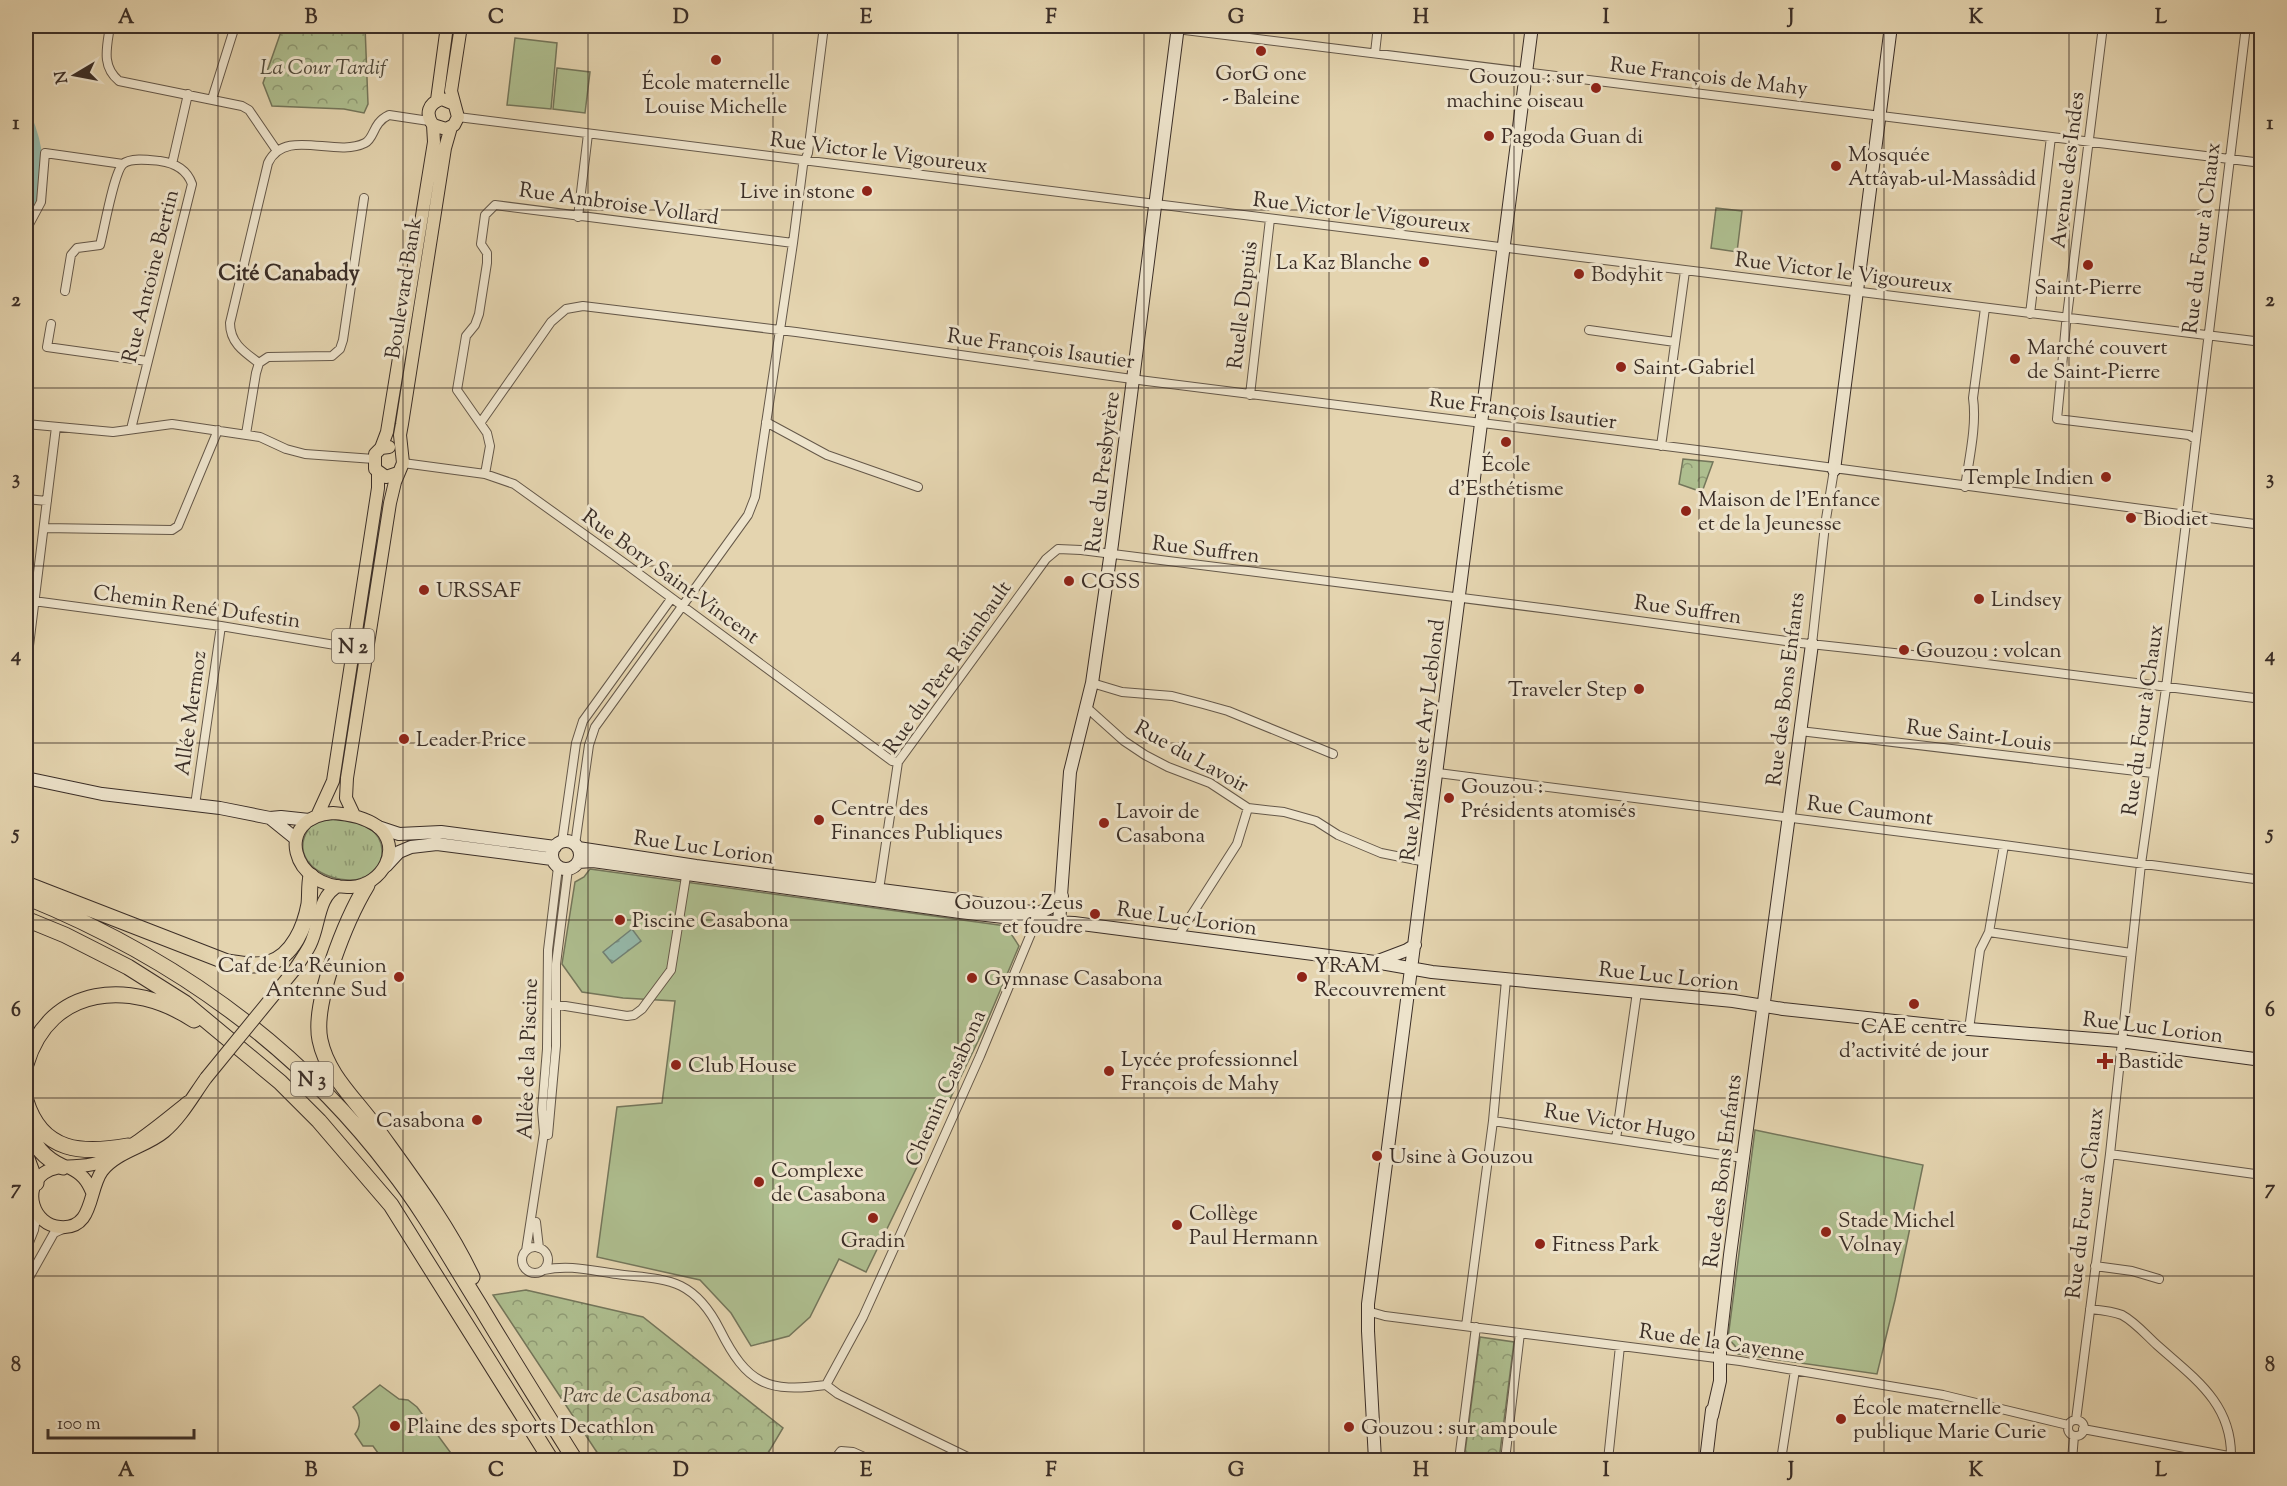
<svg xmlns="http://www.w3.org/2000/svg" width="2287" height="1486" font-family="'Sorts Mill Goudy',serif">
<style>
.grass{fill:url(#grass-tufts);stroke:#74765b;stroke-width:1.5}
.forest{fill:url(#forest-crowns);stroke:#74765b;stroke-width:1.5}
.pitch{fill:#aebe8f;stroke:#74765b;stroke-width:1.5}
.water{fill:url(#water-ripples);stroke:#718175;stroke-width:1.5}
.lines{fill:none;stroke-linecap:round;stroke-linejoin:round}
.canal{stroke:#95b8a9;stroke-width:10}
.street-casing{stroke:#655849;stroke-width:10}
.secondary-casing{stroke:#3b2e27;stroke-width:14}
.primary-casing{stroke:#3b2e27;stroke-width:14}
.highway-casing{stroke:#3b2e27;stroke-width:17}
.street{stroke:#ede3cb;stroke-width:8}
.secondary{stroke:#ede3cb;stroke-width:12}
.primary{stroke:#e4d4af;stroke-width:12}
.highway{stroke:#e4d4af;stroke-width:15}
.primary-bridge-casing{stroke:#3b2e27;stroke-width:14;stroke-linecap:butt}
.primary-bridge{stroke:#e4d4af;stroke-width:12}
.grid{fill:none;stroke:#3b2e27;stroke-width:1.5;stroke-opacity:0.55}
.poi-dot{fill:#8f2418;stroke:#ede3cb;stroke-width:2}
.labels{text-anchor:middle;stroke-width:6;stroke-linejoin:round;paint-order:stroke}
.shield{fill:#ede3cb;stroke:#706458;stroke-width:1.5}
.shield-label{font-size:20px;font-weight:bold;fill:#3b2e27}
.park-label{font-size:21px;font-style:italic;fill:#524b3c;stroke:#ede3cb}
.poi-label{font-size:21px;fill:#3b2e27;stroke:#ede3cb;text-anchor:start}
.street-label{font-size:21px;fill:#3b2e27;stroke:#ede3cb}
.neighbourhood-label{font-size:22px;font-weight:bold;fill:#3b2e27;stroke:#ede3cb}
.neatline{fill:none;stroke:#3b2e27;stroke-width:2}
.grid-label{font-size:20px;text-anchor:middle;font-weight:bold;fill:#3b2e27}
</style>
<defs>
<pattern id="grass-tufts" width="24" height="20" patternUnits="userSpaceOnUse" patternTransform="scale(1.5)"><rect width="24" height="20" fill="#aebe8f"/><path d="M3 7l-1-3M5 7V3M7 7l1-3M15 17l-1-3M17 17v-4M19 17l1-3" fill="none" stroke="#8f9b75"/></pattern>
<pattern id="forest-crowns" width="20" height="18" patternUnits="userSpaceOnUse" patternTransform="scale(1.5)"><rect width="20" height="18" fill="#aebe8f"/><path d="M2 6a3 3 0 1 1 6 0M12 15a3 3 0 1 1 6 0" fill="none" stroke="#8f9b75"/></pattern>
<pattern id="water-ripples" width="26" height="14" patternUnits="userSpaceOnUse" patternTransform="scale(1.5)"><rect width="26" height="14" fill="#95b8a9"/><path d="M2 4q2-2 4 0t4 0M15 11q2-2 4 0t4 0" fill="none" stroke="#7b968a"/></pattern>
</defs>
<rect width="100%" height="100%" fill="#e4d4af"/>
<filter id="stains"><feTurbulence type="fractalNoise" baseFrequency=".00333" numOctaves="4"/><feColorMatrix values="0 0 0 0 .2 0 0 0 0 .09 0 0 0 0 .02 0 0 0 .5 -.17"/></filter>
<radialGradient id="worn" r=".72"><stop offset=".6" stop-color="#630" stop-opacity="0"/><stop offset="1" stop-color="#630" stop-opacity=".3"/></radialGradient>
<path class="grass" d="M342 818C359 823 381 828 382 850 385 907 265 874 315 821Z"/>
<path class="forest" d="M283 26H365L368 104 364 113 344 109 272 106 263 83Z
M1683 459 1713 462 1702 492 1679 484Z
M526 1290 643 1317 783 1428 764 1460H602L493 1295Z
M1480 1337 1514 1342 1499 1460H1464Z"/>
<path class="pitch" d="M515 38 557 43 551 109 507 105Z
M557 68 590 72 585 113 553 109Z
M1716 208 1742 211 1737 252 1711 248Z
M590 869 1006 926 1019 946 983 1031 866 1272 839 1259 810 1317 789 1336 751 1346 731 1313 700 1280 597 1257 617 1107 662 1103 675 1001 623 998 582 992 562 964 575 882 584 877Z
M1755 1130 1923 1165 1895 1300 1877 1374 1738 1354 1735 1346 1728 1338Z
M380 1385 399 1399 408 1400 417 1407 456 1460H383L373 1446H363L355 1434C362 1426 360 1415 353 1407Z"/>
<path class="water" d="M632 929 641 941 612 963 603 952Z"/>
<g class="lines">
<path class="canal" d="M26 116C41 150 40 175 34 211L32 215"/>
<defs>
<path id="street" d="M110 26C107 47 101 66 119 81L242 106 249 110 277 151
M1152 26 2262 163
M2103 26 2066 324 2057 419 2189 435 2195 439
M1375 53 1378 26
M212 99 235 26
M458 117 2262 342
M172 164 188 94
M578 217 588 134
M26 230 41 202 45 153 123 164
M65 291 71 255 77 248 100 245C104 230 114 172 123 164 131 157 150 160 160 161 175 163 187 170 192 184L131 429
M2030 314 2051 137
M51 324 47 347 147 361
M1589 330 1675 342
M259 363C244 352 230 343 230 323L268 163C285 127 335 158 365 143 375 138 372 123 389 115L429 121
M1250 395 1270 219
M481 422 551 322 566 309 583 306 796 332 1139 380 1721 453 2262 525
M766 422 827 455 918 487
M26 424 113 432 172 424 260 437 286 449 305 454 374 459
M246 434 256 373 259 363 268 357 332 356 340 349 343 340 364 198
M1661 446 1685 271
M403 463 485 474 514 484 627 565 892 761 898 762
M485 474 490 446 487 433 457 390 466 336 475 325 479 314 487 263V253L481 244 485 215 495 205 793 243
M1965 487C1969 459 1977 425 1973 398L1985 308
M26 499 47 501
M44 528 172 530 178 526 218 430
M26 600 221 626 353 648
M1812 644 1825 525 1834 470
M26 670 56 427
M1092 683 1122 692 1172 696 1203 704 1228 711 1333 754
M1085 706 1124 741 1145 755 1168 767 1210 783 1248 808 1284 812 1316 821 1338 835 1381 853 1426 862
M1800 731 2153 773
M1438 773 2004 845 2262 880
M195 805 221 626
M562 842 576 743 583 721 671 599
M575 845 589 745 595 727 748 515 755 497 793 243 803 165 808 153 824 26
M874 892 880 883 898 762 1046 559 1058 549 1081 550 1557 610 1801 643 1931 657 2262 699
M1989 932 2131 953
M1178 936 1237 844 1248 808
M553 1004 627 1016 634 1015 642 1009 671 970 687 870
M1969 1029 1980 950 1989 932 2004 845
M1493 1121 1743 1158
M548 1135 556 1046V964L568 869
M1616 1139 1637 992
M2110 1154 2262 1175
M536 1222 539 1248
M522 1260a13 13 0 1 1 26 0a13 13 0 1 1-26 0Z
M26 1250 34 1230 37 1213
M526 1251 544 1133 542 1110 547 1049 548 950 558 867
M2095 1266 2132 1271 2159 1279
M544 1270C569 1264 593 1271 617 1274 637 1277 662 1277 681 1286 699 1295 711 1312 720 1330 747 1384 767 1393 826 1385
M26 1283 54 1233 67 1227
M2090 1309C2100 1310 2112 1311 2122 1315 2135 1322 2146 1335 2157 1345 2194 1378 2232 1403 2231 1457
M1367 1311 1385 1316 1740 1361 1943 1395 2068 1425
M1466 1326 1493 1121 1506 980
M826 1385 863 1317 896 1244 980 1056 1037 919
M826 1385 838 1394 974 1460
M2068 1428a8 8 0 1 1 16 0a8 8 0 1 1-16 0Z
M2076 1420 2110 1154 2141 864 2166 688 2246 26
M2083 1429 2250 1460
M834 1460 841 1451 853 1452 871 1460
M1459 1460 1476 1327
M1505 1460 1520 1333
M1608 1460 1620 1346
M1781 1460 1795 1370
M2072 1460 2074 1436"/>
<path id="secondary" d="M1834 470 1891 26
M26 778 102 794 220 808 270 818 296 839
M270 818 281 817 309 820
M378 827 399 834 441 832 555 847
M552 855a14 14 0 1 1 28 0a14 14 0 1 1-28 0Z
M578 848 696 866 959 900 1037 913
M578 862 593 861 960 912 1037 921 1074 923 1375 962 1432 972 1733 1001 1783 1009 1969 1029 2120 1041 2262 1060
M386 866 399 852 411 847 437 844 552 859
M1038 913 1049 908 1062 896
M1059 923 1070 772 1092 683 1112 544 1178 26
M1378 961 1407 950 1415 945
M1712 1416 1720 1381V1342L1730 1255 1812 644
M1375 1460 1368 1331V1304L1532 26
M1706 1460 1712 1410"/>
<path id="primary" d="M437 100 447 26
M454 104 442 99C428 103 425 114 433 125L446 129 454 125 458 117 451 91 461 26
M389 447 381 448 375 454V469L386 477 398 473
M381 448 387 432 434 142 433 125
M333 813C348 814 364 817 377 826 404 847 382 886 351 887 290 890 273 817 333 813Z
M354 815 346 798 347 778 390 503 395 482 403 463 400 435 402 424 445 148 451 127
M317 816 333 781 378 488V473
M295 969C300 961 306 953 310 945 320 926 317 897 338 886
M188 1102C163 1122 127 1153 97 1163 80 1169 58 1163 44 1173 22 1189 33 1225 60 1227 94 1230 88 1190 102 1171 116 1152 146 1147 164 1132 181 1118 193 1096 206 1078
M70 1168C82 1174 87 1180 92 1192"/>
<path id="highway" d="M26 884 227 962C241 964 256 967 269 963 293 956 305 926 309 904 310 895 309 885 311 876
M367 885C347 918 312 1002 320 1040 327 1074 353 1097 373 1124 408 1173 446 1222 472 1277
M26 897C171 956 296 1044 391 1169 425 1212 451 1260 480 1306 511 1358 543 1409 575 1460
M26 919 65 935 128 967 185 1003 280 1082 319 1121 391 1205 551 1460
M26 1064C50 984 132 979 194 1020
M26 1101C42 1153 83 1154 128 1146
M26 1126C34 1145 43 1158 63 1167
M26 1156 36 1183"/>
</defs>
<use href="#street" class="street-casing"/>
<use href="#secondary" class="secondary-casing"/>
<use href="#primary" class="primary-casing"/>
<use href="#highway" class="highway-casing"/>
<use href="#street" class="street"/>
<use href="#secondary" class="secondary"/>
<use href="#primary" class="primary"/>
<use href="#highway" class="highway"/>
<defs>
<path id="primary-bridge" d="M206 1078 295 969"/>
</defs>
<use href="#primary-bridge" class="primary-bridge-casing"/>
<use href="#primary-bridge" class="primary-bridge"/>
</g>
<path class="grid" d="M218 26V1460M403 26V1460M588 26V1460M773 26V1460M958 26V1460M1144 26V1460M1329 26V1460M1514 26V1460M1699 26V1460M1884 26V1460M2069 26V1460M26 210H2262M26 388H2262M26 566H2262M26 743H2262M26 920H2262M26 1098H2262M26 1276H2262"/>
<g class="poi-dot">
<circle cx="1261" cy="51" r="6"/>
<circle cx="716" cy="60" r="6"/>
<circle cx="1596" cy="88" r="6"/>
<circle cx="1489" cy="136" r="6"/>
<circle cx="1836" cy="166" r="6"/>
<circle cx="867" cy="191" r="6"/>
<circle cx="1424" cy="262" r="6"/>
<circle cx="2088" cy="265" r="6"/>
<circle cx="1579" cy="274" r="6"/>
<circle cx="2015" cy="359" r="6"/>
<circle cx="1621" cy="367" r="6"/>
<circle cx="1506" cy="442" r="6"/>
<circle cx="2106" cy="477" r="6"/>
<circle cx="1686" cy="511" r="6"/>
<circle cx="2131" cy="518" r="6"/>
<circle cx="1069" cy="581" r="6"/>
<circle cx="424" cy="590" r="6"/>
<circle cx="1979" cy="599" r="6"/>
<circle cx="1904" cy="650" r="6"/>
<circle cx="1639" cy="689" r="6"/>
<circle cx="404" cy="739" r="6"/>
<circle cx="1449" cy="798" r="6"/>
<circle cx="819" cy="820" r="6"/>
<circle cx="1104" cy="823" r="6"/>
<circle cx="1095" cy="914" r="6"/>
<circle cx="620" cy="920" r="6"/>
<circle cx="399" cy="977" r="6"/>
<circle cx="1302" cy="977" r="6"/>
<circle cx="972" cy="978" r="6"/>
<circle cx="1914" cy="1004" r="6"/>
<path d="M2102 1052h6v6h6v6h-6v6h-6v-6h-6v-6h6z"/>
<circle cx="676" cy="1065" r="6"/>
<circle cx="1109" cy="1071" r="6"/>
<circle cx="477" cy="1120" r="6"/>
<circle cx="1377" cy="1156" r="6"/>
<circle cx="759" cy="1182" r="6"/>
<circle cx="873" cy="1218" r="6"/>
<circle cx="1177" cy="1225" r="6"/>
<circle cx="1826" cy="1232" r="6"/>
<circle cx="1540" cy="1244" r="6"/>
<circle cx="1841" cy="1419" r="6"/>
<circle cx="395" cy="1426" r="6"/>
<circle cx="1349" cy="1427" r="6"/>
</g>
<g class="labels">
<g class="shield">
<rect x="332" y="629" width="42" height="34" rx="4.5"/>
<rect x="291" y="1062" width="42" height="34" rx="4.5"/>
</g>
<g class="shield-label">
<text x="353" y="653">N 2</text>
<text x="312" y="1086">N 3</text>
</g>
<g class="park-label">
<text x="323" y="74">La Cour Tardif</text>
<text x="637" y="1402">Parc de Casabona</text>
</g>
<g class="poi-label">
<text x="1261" y="80" text-anchor="middle">GorG one<tspan x="1261" dy="24">- Baleine</tspan></text>
<text x="1584" y="83" text-anchor="end">Gouzou : sur<tspan x="1584" dy="24">machine oiseau</tspan></text>
<text x="716" y="89" text-anchor="middle">École maternelle<tspan x="716" dy="24">Louise Michelle</tspan></text>
<text x="1501" y="143">Pagoda Guan di</text>
<text x="1848" y="161">Mosquée<tspan x="1848" dy="24">Attâyab-ul-Massâdid</tspan></text>
<text x="855" y="198" text-anchor="end">Live in stone</text>
<text x="1412" y="269" text-anchor="end">La Kaz Blanche</text>
<text x="1591" y="281">Bodyhit</text>
<text x="2088" y="294" text-anchor="middle">Saint-Pierre</text>
<text x="2027" y="354">Marché couvert<tspan x="2027" dy="24">de Saint-Pierre</tspan></text>
<text x="1633" y="374">Saint-Gabriel</text>
<text x="1506" y="471" text-anchor="middle">École<tspan x="1506" dy="24">d'Esthétisme</tspan></text>
<text x="2094" y="484" text-anchor="end">Temple Indien</text>
<text x="1698" y="506">Maison de l'Enfance<tspan x="1698" dy="24">et de la Jeunesse</tspan></text>
<text x="2143" y="525">Biodiet</text>
<text x="1081" y="588">CGSS</text>
<text x="436" y="597">URSSAF</text>
<text x="1991" y="606">Lindsey</text>
<text x="1916" y="657">Gouzou : volcan</text>
<text x="1627" y="696" text-anchor="end">Traveler Step</text>
<text x="416" y="746">Leader Price</text>
<text x="1461" y="793">Gouzou :<tspan x="1461" dy="24">Présidents atomisés</tspan></text>
<text x="831" y="815">Centre des<tspan x="831" dy="24">Finances Publiques</tspan></text>
<text x="1116" y="818">Lavoir de<tspan x="1116" dy="24">Casabona</tspan></text>
<text x="1083" y="909" text-anchor="end">Gouzou : Zeus<tspan x="1083" dy="24">et foudre</tspan></text>
<text x="632" y="927">Piscine Casabona</text>
<text x="387" y="972" text-anchor="end">Caf de La Réunion<tspan x="387" dy="24">Antenne Sud</tspan></text>
<text x="1314" y="972">YRAM<tspan x="1314" dy="24">Recouvrement</tspan></text>
<text x="984" y="985">Gymnase Casabona</text>
<text x="1914" y="1033" text-anchor="middle">CAE centre<tspan x="1914" dy="24">d'activité de jour</tspan></text>
<text x="1121" y="1066">Lycée professionnel<tspan x="1121" dy="24">François de Mahy</tspan></text>
<text x="2118" y="1068">Bastide</text>
<text x="688" y="1072">Club House</text>
<text x="465" y="1127" text-anchor="end">Casabona</text>
<text x="1389" y="1163">Usine à Gouzou</text>
<text x="771" y="1177">Complexe<tspan x="771" dy="24">de Casabona</tspan></text>
<text x="1189" y="1220">Collège<tspan x="1189" dy="24">Paul Hermann</tspan></text>
<text x="1838" y="1227">Stade Michel<tspan x="1838" dy="24">Volnay</tspan></text>
<text x="873" y="1247" text-anchor="middle">Gradin</text>
<text x="1552" y="1251">Fitness Park</text>
<text x="1853" y="1414">École maternelle<tspan x="1853" dy="24">publique Marie Curie</tspan></text>
<text x="407" y="1433">Plaine des sports Decathlon</text>
<text x="1361" y="1434">Gouzou : sur ampoule</text>
</g>
<g class="street-label">
<text transform="translate(1709 76) rotate(7)" y="7">Rue François de Mahy</text>
<text transform="translate(879 152) rotate(7)" y="7">Rue Victor le Vigoureux</text>
<text transform="translate(2067 170) rotate(-83)" y="7">Avenue des Indes</text>
<text transform="translate(619 203) rotate(8)" y="7">Rue Ambroise Vollard</text>
<text transform="translate(1362 212) rotate(7)" y="7">Rue Victor le Vigoureux</text>
<text transform="translate(2201 238) rotate(-83)" y="7">Rue du Four à Chaux</text>
<text transform="translate(1844 272) rotate(7)" y="7">Rue Victor le Vigoureux</text>
<text transform="translate(150 276) rotate(-76)" y="7">Rue Antoine Bertin</text>
<text transform="translate(403 288) rotate(-81)" y="7">Boulevard Bank</text>
<text transform="translate(1242 305) rotate(-83)" y="7">Ruelle Dupuis</text>
<text transform="translate(1041 348) rotate(8)" y="7">Rue François Isautier</text>
<text transform="translate(1523 410) rotate(7)" y="7">Rue François Isautier</text>
<text transform="translate(1102 472) rotate(-83)" y="7">Rue du Presbytère</text>
<text transform="translate(1206 549) rotate(7)" y="7">Rue Suffren</text>
<text transform="translate(671 576) rotate(36)" y="7">Rue Bory Saint-Vincent</text>
<text transform="translate(197 606) rotate(8)" y="7">Chemin René Dufestin</text>
<text transform="translate(1688 609) rotate(8)" y="7">Rue Suffren</text>
<text transform="translate(947 667) rotate(-55)" y="7">Rue du Père Raimbault</text>
<text transform="translate(1785 689) rotate(-83)" y="7">Rue des Bons Enfants</text>
<text transform="translate(190 713) rotate(-82)" y="7">Allée Mermoz</text>
<text transform="translate(2142 720) rotate(-82)" y="7">Rue du Four à Chaux</text>
<text transform="translate(1979 735) rotate(7)" y="7">Rue Saint-Louis</text>
<text transform="translate(1422 740) rotate(-83)" y="7">Rue Marius et Ary Leblond</text>
<text transform="translate(1192 756) rotate(29)" y="7">Rue du Lavoir</text>
<text transform="translate(1870 810) rotate(7)" y="7">Rue Caumont</text>
<text transform="translate(704 847) rotate(8)" y="7">Rue Luc Lorion</text>
<text transform="translate(1187 918) rotate(8)" y="7">Rue Luc Lorion</text>
<text transform="translate(1669 976) rotate(6)" y="7">Rue Luc Lorion</text>
<text transform="translate(2153 1027) rotate(7)" y="7">Rue Luc Lorion</text>
<text transform="translate(527 1059) rotate(-88)" y="7">Allée de la Piscine</text>
<text transform="translate(945 1088) rotate(-66)" y="7">Chemin Casabona</text>
<text transform="translate(1620 1122) rotate(9)" y="7">Rue Victor Hugo</text>
<text transform="translate(1722 1171) rotate(-83)" y="7">Rue des Bons Enfants</text>
<text transform="translate(2084 1203) rotate(-83)" y="7">Rue du Four à Chaux</text>
<text transform="translate(1722 1342) rotate(8)" y="7">Rue de la Cayenne</text>
</g>
<g class="neighbourhood-label">
<text x="289" y="280">Cité Canabady</text>
</g>
</g>
<rect width="2287" height="1486" fill="none" stroke="#e4d4af" stroke-width="66"/>
<g transform="translate(75 75) rotate(260)" stroke="#ede3cb" stroke-width="4.5" paint-order="stroke">
<path d="M0-4.5L10 22L0 15L-10 22Z" fill="#3b2e27"/>
<text y="-9" font-size="16" font-weight="bold" text-anchor="middle" fill="#3b2e27">N</text>
</g>
<path d="M48 1429v9h146v-9" fill="none" stroke="#3b2e27" stroke-width="3"/>
<text x="57" y="1429" font-size="18" fill="#3b2e27" stroke="#ede3cb" stroke-width="4.5" paint-order="stroke">100 m</text>
<rect x="33" y="33" width="2221" height="1420" class="neatline"/>
<g class="grid-label">
<text x="126" y="23">A</text>
<text x="311" y="23">B</text>
<text x="496" y="23">C</text>
<text x="681" y="23">D</text>
<text x="866" y="23">E</text>
<text x="1051" y="23">F</text>
<text x="1236" y="23">G</text>
<text x="1421" y="23">H</text>
<text x="1606" y="23">I</text>
<text x="1791" y="23">J</text>
<text x="1976" y="23">K</text>
<text x="2161" y="23">L</text>
<text x="16" y="129">1</text>
<text x="2270" y="129">1</text>
<text x="16" y="306">2</text>
<text x="2270" y="306">2</text>
<text x="16" y="484">3</text>
<text x="2270" y="484">3</text>
<text x="16" y="661">4</text>
<text x="2270" y="661">4</text>
<text x="16" y="839">5</text>
<text x="2270" y="839">5</text>
<text x="16" y="1016">6</text>
<text x="2270" y="1016">6</text>
<text x="16" y="1194">7</text>
<text x="2270" y="1194">7</text>
<text x="16" y="1371">8</text>
<text x="2270" y="1371">8</text>
<text x="126" y="1476">A</text>
<text x="311" y="1476">B</text>
<text x="496" y="1476">C</text>
<text x="681" y="1476">D</text>
<text x="866" y="1476">E</text>
<text x="1051" y="1476">F</text>
<text x="1236" y="1476">G</text>
<text x="1421" y="1476">H</text>
<text x="1606" y="1476">I</text>
<text x="1791" y="1476">J</text>
<text x="1976" y="1476">K</text>
<text x="2161" y="1476">L</text>
</g>
<rect width="100%" height="100%" filter="url(#stains)"/>
<rect width="100%" height="100%" fill="url(#worn)"/>
</svg>
